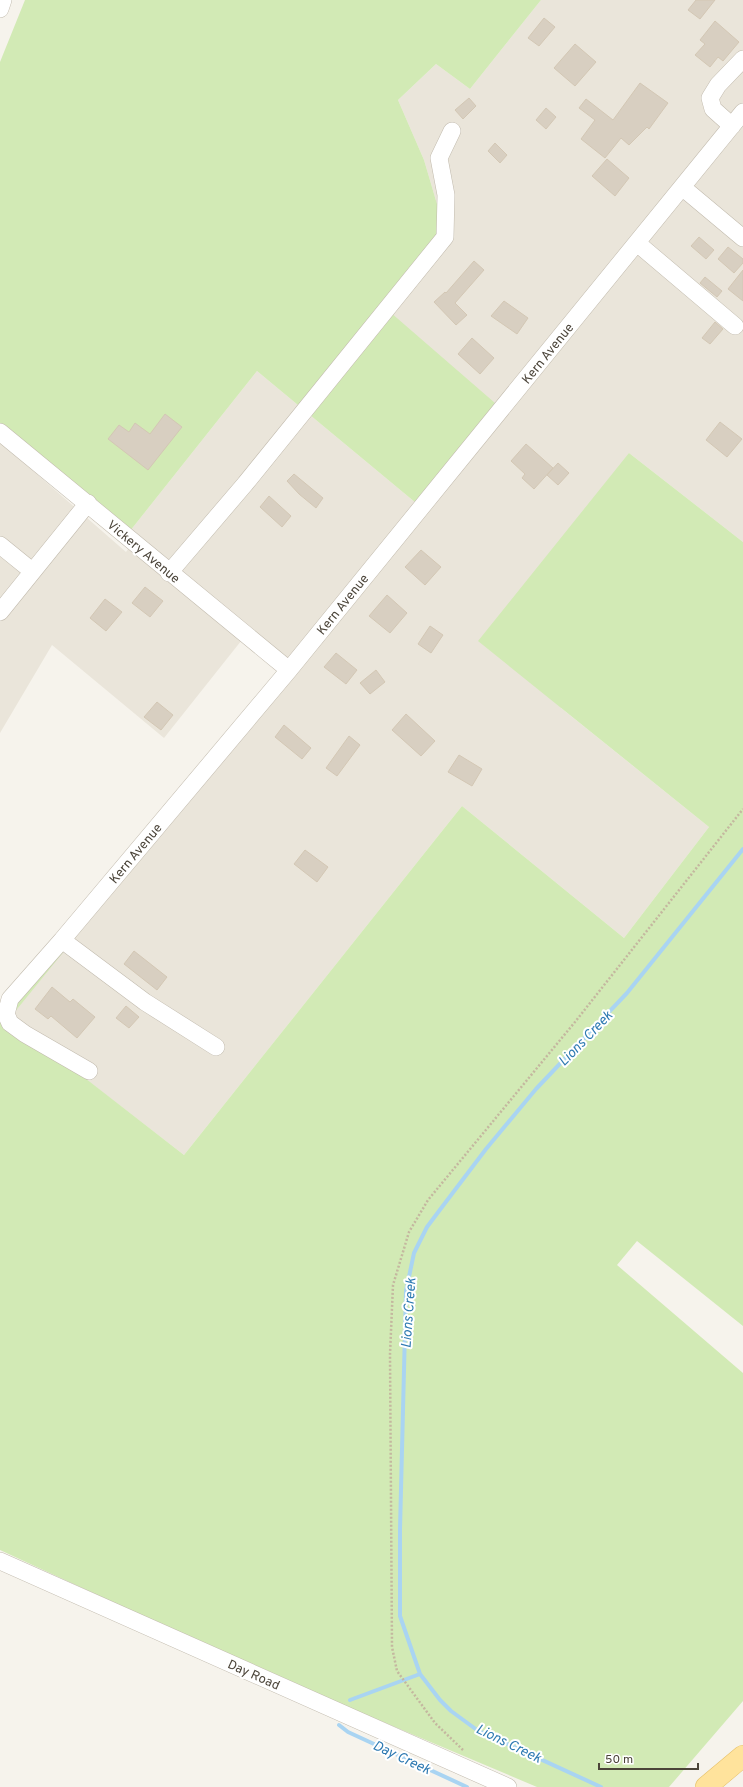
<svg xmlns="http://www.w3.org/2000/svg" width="743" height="1787" font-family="Overpass,sans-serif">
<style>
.residential{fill:#eae5da}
.green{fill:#d2eab5}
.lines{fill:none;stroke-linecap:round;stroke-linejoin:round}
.stream{stroke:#a9d4f2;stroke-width:4}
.building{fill:#d8cfc1;stroke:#d3c7b4}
.minor-casing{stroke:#c2bbae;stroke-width:18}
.major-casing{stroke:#e6c16a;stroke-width:22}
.path{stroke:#c4b79f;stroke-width:2.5;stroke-dasharray:2 2;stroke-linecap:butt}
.minor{stroke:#fff;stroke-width:17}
.major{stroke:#ffe39c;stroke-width:21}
.labels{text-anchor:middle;stroke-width:4;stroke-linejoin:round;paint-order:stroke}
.street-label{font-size:13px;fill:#4b4439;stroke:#fff}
.water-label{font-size:14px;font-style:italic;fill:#2e7ab2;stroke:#fff}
</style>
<rect width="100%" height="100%" fill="#f6f3ec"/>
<path class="residential" d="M541 0H743V542L629 453 561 708 709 827 624 938 462 806 184 1155 8 1019 292 671 245 636 164 738 52 645 0 733V442L126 552 137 537 130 531 257 371 416 503 390 312 447 238 424 160 398 100 436 64 470 89Z"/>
<path class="green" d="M25 0H541L470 89 436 64 398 100 424 160 447 238 390 312 495 403 416 503 257 371 130 531 0 431V62Z
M629 453 743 542V1326L637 1241 617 1265 743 1373V1701L669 1787H537L262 1671 0 1550V1023L51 958 292 671 9 1019 184 1155 462 806 624 938 709 827 478 641Z"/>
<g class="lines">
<path class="stream" d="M350 1700 420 1674
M339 1725 348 1732 467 1787
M601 1787 477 1730 451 1711 440 1700 420 1674 400 1616V1529L406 1291 414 1253 427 1227 439 1211 486 1149 536 1089 627 993 743 849"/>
</g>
<path class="building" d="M696 0H715L700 19 688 10Z
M544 18 555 27 539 46 528 38Z
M715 21 739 42 723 61 718 57 710 67 695 55 705 44 700 40Z
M575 44 596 62 575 86 554 68Z
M640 83 668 103 649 129 647 127 629 145 621 138 605 158 581 139 595 120 579 108 586 99 613 120Z
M469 98 476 106 463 119 455 110Z
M546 108 556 117 546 129 536 120Z
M495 143 507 155 500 163 488 151Z
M607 159 629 178 615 196 592 176Z
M699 237 714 250 706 259 691 246Z
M728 247 743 259V263L734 273 718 259Z
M474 261 484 270 455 303 467 315 456 325 434 302 445 292 446 293Z
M743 270V301L728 289Z
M705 277 722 291 717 297 700 283Z
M504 301 528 318 517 334 491 316Z
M715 322 723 329 710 344 702 338Z
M472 338 494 358 480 374 458 354Z
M165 414 182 427 148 470 108 439 119 425 129 432 135 423 150 434Z
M720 422 742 439 727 457 706 440Z
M526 444 553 468 534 489 522 478 525 474 511 461Z
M558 463 569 473 558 485 547 475Z
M294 474 323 498 316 508 299 494 287 481Z
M269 496 291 516 282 527 260 507Z
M421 550 441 567 425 585 405 567Z
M145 587 163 601 150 617 132 603Z
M387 595 407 613 390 633 369 616Z
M105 599 122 612 106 631 90 618Z
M430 626 443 635 431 653 418 644Z
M336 653 357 670 346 684 324 667Z
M376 670 385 682 370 694 360 683Z
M157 702 173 715 161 730 144 717Z
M406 714 435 741 421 756 392 730Z
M284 725 311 748 302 759 275 737Z
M349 736 360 745 337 776 326 768Z
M459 755 482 769 472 786 448 772Z
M305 850 328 867 317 882 294 864Z
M134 951 167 977 157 990 124 964Z
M52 987 70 1002 73 999 95 1017 77 1038 51 1016 48 1019 35 1009Z
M126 1006 139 1017 129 1028 116 1018Z"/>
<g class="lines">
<defs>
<path id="minor" d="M0 9 3 0
M732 126 713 109 710 98 718 85 743 59
M682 187 743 238
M637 243 735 326
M0 432C97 511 192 591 289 670
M0 545 32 571
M169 573 245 484 445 237 446 195 439 158 452 131
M0 612 88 503
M62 940 145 1002 216 1047
M89 1071 25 1034 10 1023 6 1014 10 999 62 940 289 670 743 112
M0 1561 508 1787"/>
<path id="major" d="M706 1787 743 1756"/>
</defs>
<use href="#minor" class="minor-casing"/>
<use href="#major" class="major-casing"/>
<path class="path" d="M463 1750 435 1723 397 1671 392 1647 390 1354 393 1285 409 1232 428 1200 575 1022 743 809"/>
<use href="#minor" class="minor"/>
<use href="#major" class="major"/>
</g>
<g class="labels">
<g class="street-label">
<text transform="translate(547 353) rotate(-51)" y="5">Kern Avenue</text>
<text transform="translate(144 551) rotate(40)" y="5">Vickery Avenue</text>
<text transform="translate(342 604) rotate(-51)" y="5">Kern Avenue</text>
<text transform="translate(135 853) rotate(-50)" y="5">Kern Avenue</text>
<text transform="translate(254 1674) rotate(24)" y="5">Day Road</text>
</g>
<g class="water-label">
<text transform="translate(585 1038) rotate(-46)" y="5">Lions Creek</text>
<text transform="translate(408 1313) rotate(-86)" y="5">Lions Creek</text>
<text transform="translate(509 1743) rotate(26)" y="5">Lions Creek</text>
<text transform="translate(402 1757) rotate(25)" y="5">Day Creek</text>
</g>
</g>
<path d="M599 1763v6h99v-6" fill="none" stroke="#4b4439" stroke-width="2"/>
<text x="605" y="1763" font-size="12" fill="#4b4439" stroke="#ffffff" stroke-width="3" paint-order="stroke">50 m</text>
</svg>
